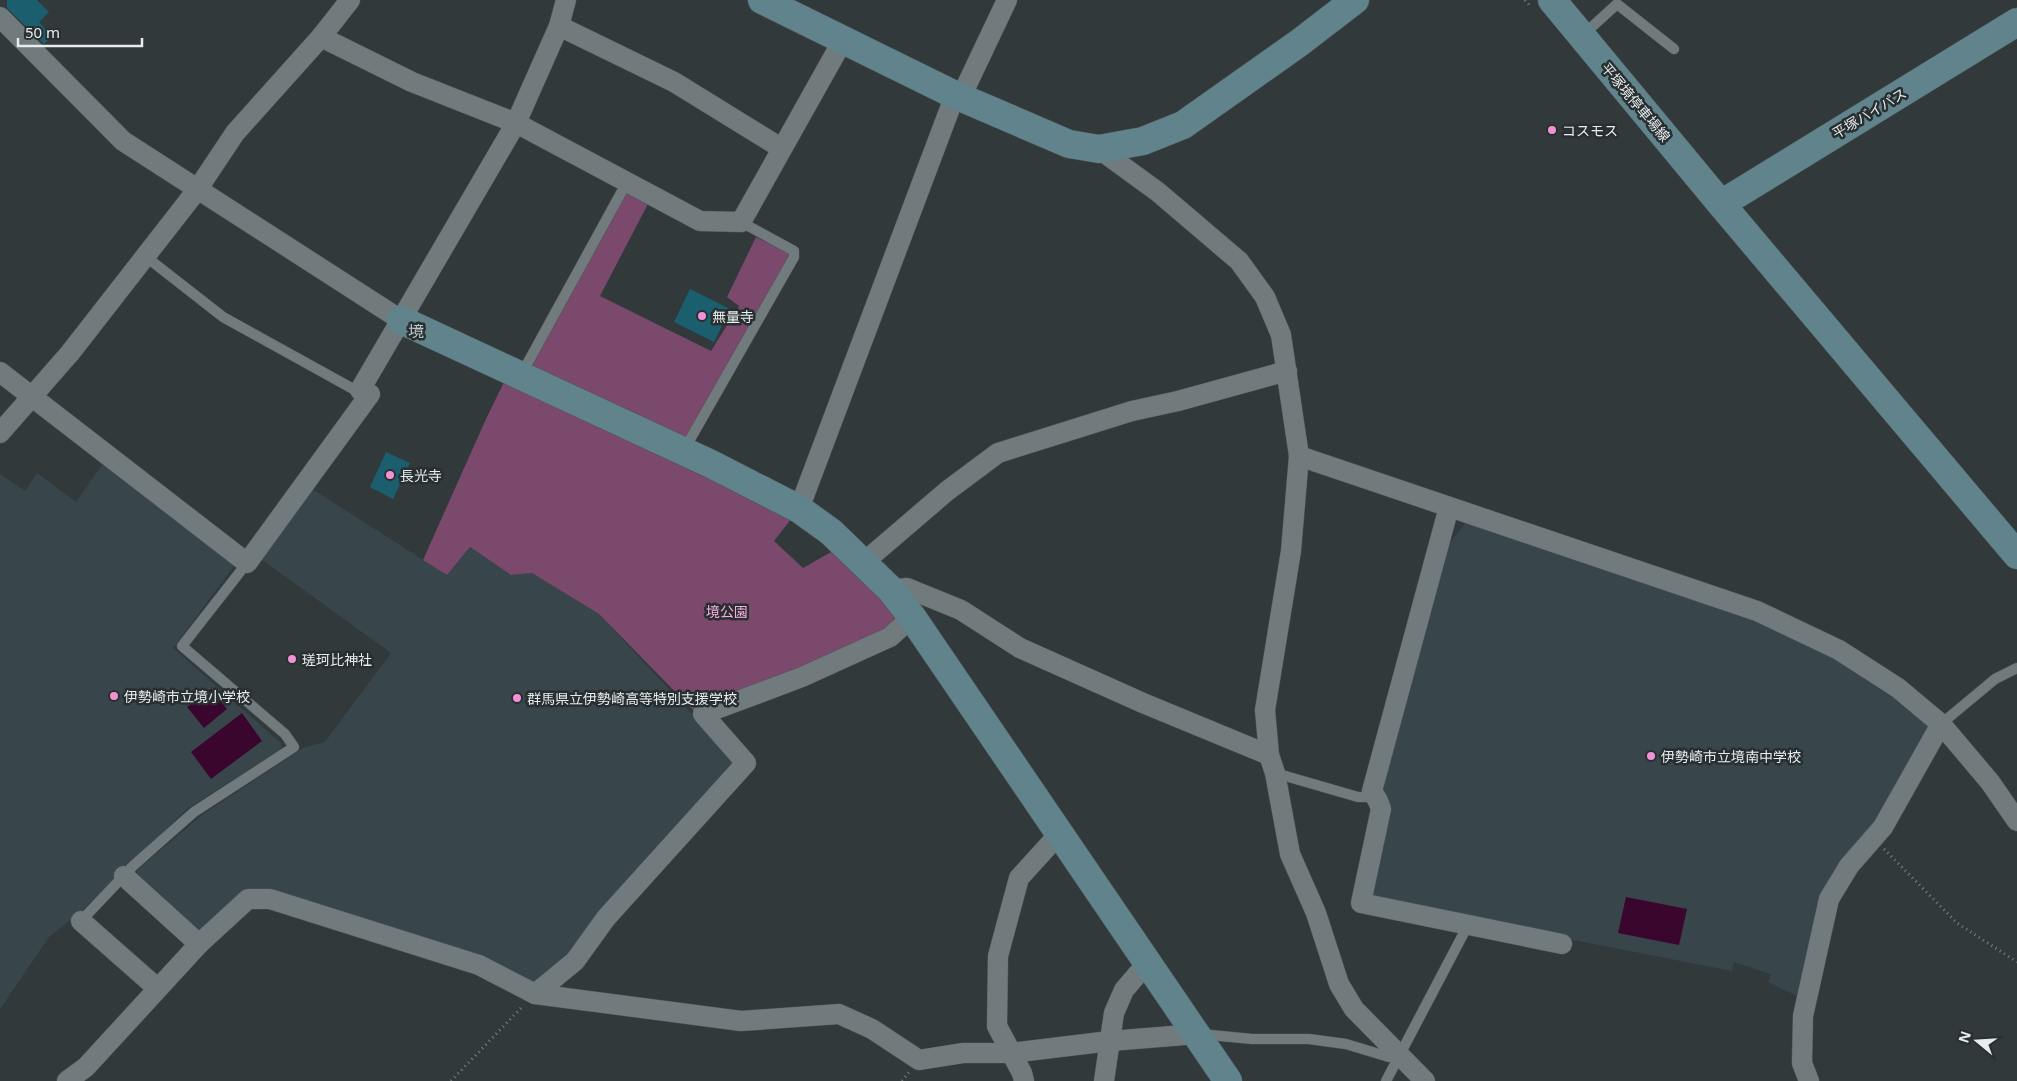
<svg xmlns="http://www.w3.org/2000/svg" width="2017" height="1081" font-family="'Noto Sans','Noto Sans JP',sans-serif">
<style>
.built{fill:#38464b}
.green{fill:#7a496c}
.water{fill:#3a062e}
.building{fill:#1b5f6f}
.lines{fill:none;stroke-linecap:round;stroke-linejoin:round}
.lane-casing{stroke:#4f5557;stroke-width:11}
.street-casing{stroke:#4f5557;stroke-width:21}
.secondary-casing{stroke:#4f5557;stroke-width:29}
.path{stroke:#7a8183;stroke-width:3;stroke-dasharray:1 4;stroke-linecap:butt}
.lane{stroke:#717a7c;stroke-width:10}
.street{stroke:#717a7c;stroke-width:20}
.secondary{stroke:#60838c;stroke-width:28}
.poi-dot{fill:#f391d6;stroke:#282f31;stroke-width:2}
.labels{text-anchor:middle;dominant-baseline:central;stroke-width:5;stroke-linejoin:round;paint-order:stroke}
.street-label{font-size:14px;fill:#e7eced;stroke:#282f31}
.poi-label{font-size:14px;fill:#e7eced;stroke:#282f31;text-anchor:start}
.park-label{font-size:14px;fill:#fdace4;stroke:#282f31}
.quarter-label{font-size:16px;fill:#bcc5c8;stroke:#282f31}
</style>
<rect width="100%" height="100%" fill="#31393b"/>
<g class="built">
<polygon points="104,462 234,566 173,648 282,744 281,749 187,809 82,911 49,937 0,1009 0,474 25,491 37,473 76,502"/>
<polygon points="312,489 447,575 470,547 511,575 532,573 599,614 737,763 570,956 534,985 266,892 200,935 136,879 138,869 202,815 303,748 325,742 391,653 261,559"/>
<polygon points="1466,522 1729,606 1825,649 1925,716 1927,729 1878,822 1841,862 1805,989 1797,996 1768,982 1771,974 1734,962 1732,971 1369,900 1389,801 1381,783 1446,548"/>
</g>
<g class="green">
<polygon points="628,187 650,200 600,296 711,351 739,306 727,297 756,237 790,254 685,442 529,371"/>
<polygon points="505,380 795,514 774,541 803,568 838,548 899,613 882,634 695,712 599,614 532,573 511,575 470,547 447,575 423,560 486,419"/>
</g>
<g class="water">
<polygon points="211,689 227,709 204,728 187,707"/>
<polygon points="242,713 262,741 211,779 191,752"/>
<polygon points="1626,897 1687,909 1679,945 1618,933"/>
</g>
<g class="building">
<polygon points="7,0 37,0 49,12 39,22 52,36 44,44 7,8"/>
<polygon points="690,289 730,309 714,342 674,322"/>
<polygon points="386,452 410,463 393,499 370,487"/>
</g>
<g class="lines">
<defs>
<g id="lane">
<polyline points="1583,35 1617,4 1674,49"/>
<polyline points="145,256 223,317 355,390 360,390"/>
<polyline points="521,375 627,182"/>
<polyline points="684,450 794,257 794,251 741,222"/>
<polyline points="1941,724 1995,679 2017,668"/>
<polyline points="1275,773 1358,797 1376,797"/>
<polyline points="81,921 134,865 194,812 294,747 285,734 182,646 247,563"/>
<polyline points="1200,1034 1252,1039 1309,1039 1346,1044 1389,1057 1396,1051"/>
<polyline points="1386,1081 1468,925"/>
</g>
<g id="street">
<polyline points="0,17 123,141 401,320"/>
<polyline points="559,26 674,82 781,148"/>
<polyline points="321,37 412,82 516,123 700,221 741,222 843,40"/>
<polyline points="961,97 1007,0"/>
<polyline points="1099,149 1158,192 1239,261 1265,297 1281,335 1299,456 1291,551 1265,710 1269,755 1275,773 1290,854 1316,913 1339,984 1354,1009 1425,1081"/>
<polyline points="0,372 247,563 370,394 360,390 516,123 559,26 566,0"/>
<polyline points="0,433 70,353 197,190 235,133 321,37 350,0"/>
<polyline points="1299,456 1757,611 1839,650 1898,688 1941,724 1990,782 2017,821"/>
<polyline points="1449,507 1372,791 1378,801 1381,809 1361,903 1562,944"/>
<polyline points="799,509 955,95"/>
<polyline points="863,563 947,491 998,453 1132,411 1178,401 1287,371"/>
<polyline points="891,590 907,588 961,610 1020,648 1143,703 1269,755"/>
<polyline points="124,876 199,944"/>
<polyline points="81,921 157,988"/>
<polyline points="535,994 575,961 606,918 746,763 703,714 802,677 890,637 912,617"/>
<polyline points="67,1081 86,1067 199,944 248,899 270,899 479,965 535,994 741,1021 839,1014 872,1029 919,1060 963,1053 1011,1053 1110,1041 1197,1034"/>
<polyline points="1024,1081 1022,1073 997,1026 998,956 1019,878 1059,834"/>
<polyline points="1104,1081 1114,1013 1124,990 1148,962"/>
<polyline points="1809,1081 1802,1063 1803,1016 1829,899 1849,866 1883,827 1941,724"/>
</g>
<g id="secondary">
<polyline points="762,0 955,95 1069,144 1099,149 1143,141 1183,125 1299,43 1355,0"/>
<polyline points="1552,0 1721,204 2017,555"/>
<polyline points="1721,204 2017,22"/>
<polyline points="401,320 711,464 799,509 831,532 891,590 912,617 1228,1081"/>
</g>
</defs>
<use href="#lane" class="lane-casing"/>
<use href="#street" class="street-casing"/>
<use href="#secondary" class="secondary-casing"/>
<g class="path">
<polyline points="1525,0 1531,7"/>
<polyline points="1884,849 1957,923 2017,962"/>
<polyline points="451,1081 523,1006"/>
<polyline points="902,1081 909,1072"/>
</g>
<use href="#lane" class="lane"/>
<use href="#street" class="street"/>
<use href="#secondary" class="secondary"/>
</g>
<g class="poi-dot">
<circle cx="1552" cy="130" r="5"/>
<circle cx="702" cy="316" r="5"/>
<circle cx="390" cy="475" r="5"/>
<circle cx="292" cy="659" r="5"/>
<circle cx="114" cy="696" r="5"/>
<circle cx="517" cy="698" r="5"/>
<circle cx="1651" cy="756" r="5"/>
</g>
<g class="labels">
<g class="street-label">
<text transform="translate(1636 102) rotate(50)">平塚境停車場線</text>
<text transform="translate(1869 113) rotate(-31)">平塚バイパス</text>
</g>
<g class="poi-label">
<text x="1562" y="130">コスモス</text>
<text x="712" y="316">無量寺</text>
<text x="400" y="475">長光寺</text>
<text x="302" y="659">瑳珂比神社</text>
<text x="124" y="696">伊勢崎市立境小学校</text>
<text x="527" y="698">群馬県立伊勢崎高等特別支援学校</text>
<text x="1661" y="756">伊勢崎市立境南中学校</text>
</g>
<g class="park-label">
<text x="727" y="611">境公園</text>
</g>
<g class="quarter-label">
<text x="416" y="331">境</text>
</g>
</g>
<g transform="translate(1977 1041) rotate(288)" stroke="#282f31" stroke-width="4" paint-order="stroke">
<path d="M0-4L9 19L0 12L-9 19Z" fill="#e7eced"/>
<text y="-8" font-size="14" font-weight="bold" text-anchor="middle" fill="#e7eced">N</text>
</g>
<path d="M18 38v8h124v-8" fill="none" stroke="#e7eced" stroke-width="2.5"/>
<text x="25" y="38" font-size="15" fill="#e7eced" stroke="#282f31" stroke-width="4" paint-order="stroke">50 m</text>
</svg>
